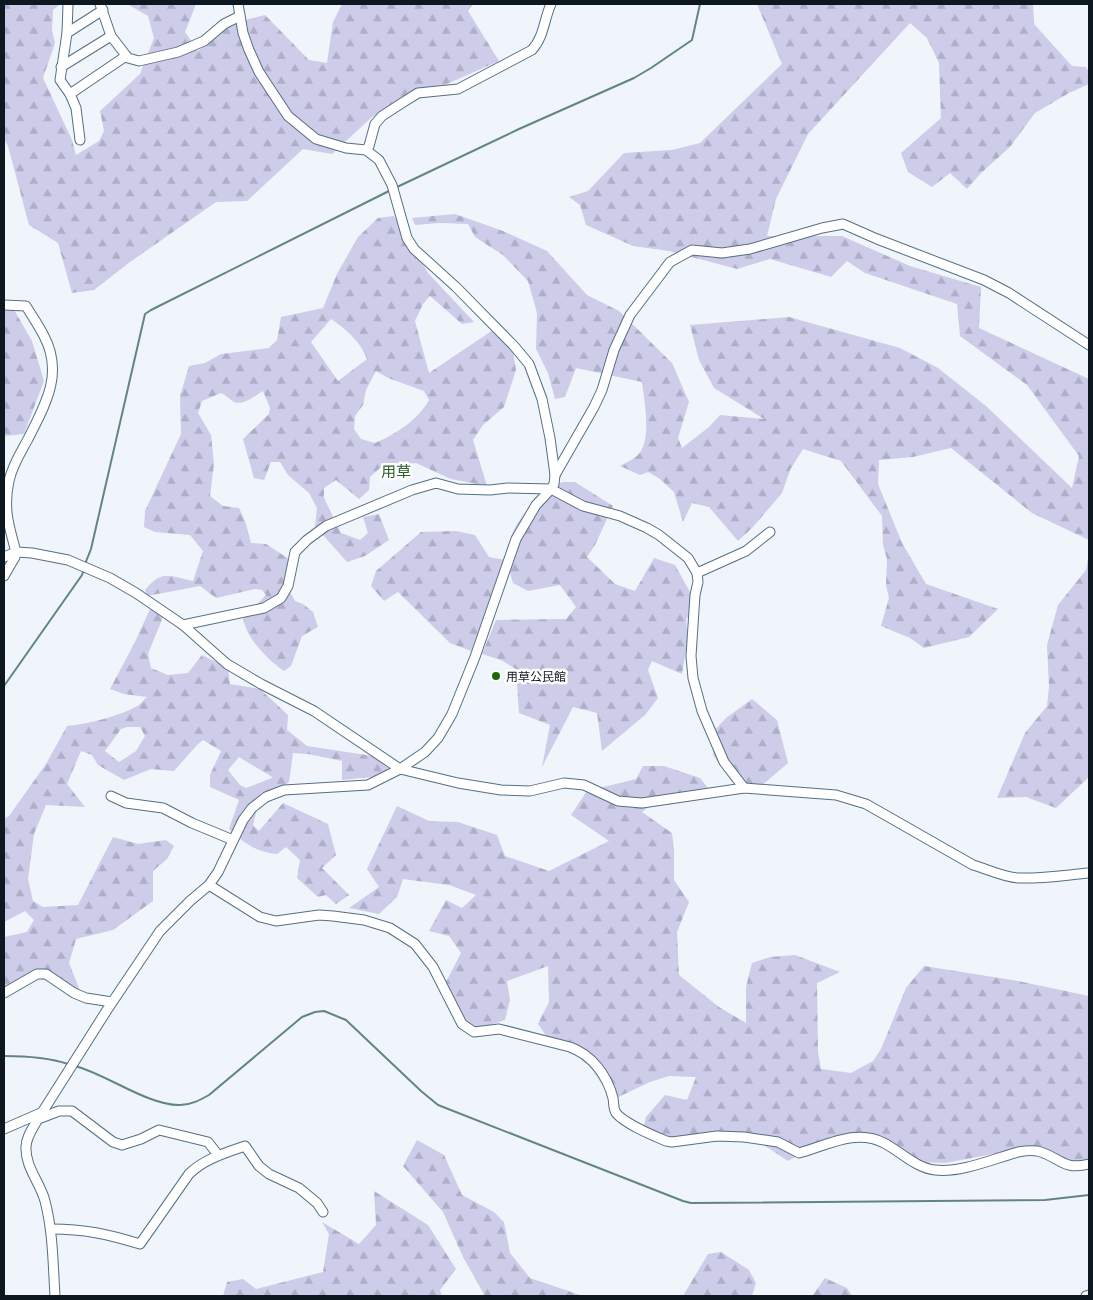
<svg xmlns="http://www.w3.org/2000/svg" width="1093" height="1300" font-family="Ubuntu,'Noto Sans JP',sans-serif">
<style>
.forest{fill:url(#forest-firs);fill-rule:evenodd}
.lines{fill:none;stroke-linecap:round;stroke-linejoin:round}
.stream{stroke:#628489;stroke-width:2}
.minor-casing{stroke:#556f85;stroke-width:11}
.minor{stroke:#fff;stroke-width:9}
.poi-dot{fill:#196809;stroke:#fff;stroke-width:2}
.labels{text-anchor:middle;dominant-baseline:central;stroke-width:5;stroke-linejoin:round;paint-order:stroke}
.poi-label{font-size:12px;fill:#0d1720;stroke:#fff;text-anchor:start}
.quarter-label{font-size:15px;fill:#2d5d26;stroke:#fff}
</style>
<defs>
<pattern id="forest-firs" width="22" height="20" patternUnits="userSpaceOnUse" patternTransform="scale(1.25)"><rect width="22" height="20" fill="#cdcce9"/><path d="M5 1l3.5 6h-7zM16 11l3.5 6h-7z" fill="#afaec8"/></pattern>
</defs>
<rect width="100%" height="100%" fill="#eff5fa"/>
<g class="forest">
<polygon points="4,4 60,4 53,10 52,30 55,43 43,78 72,140 76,155 99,141 104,131 100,111 140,74 154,38 148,16 127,4 196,4 185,32 198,51 233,23 265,15 309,60 327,63 333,22 342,4 473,4 468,11 499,61 372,117 332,154 303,149 247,201 216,202 130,262 94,290 72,293 58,243 29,225 8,146 4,139"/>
<path d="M757,4h276l1,20 38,42 14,1 3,5v12l-20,9 -34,20 -25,34 -29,26 -14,16 -17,-16 -18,14 -24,-15 -7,-19 40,-35 -2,-55 -12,-25 -17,-15 -102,111 -32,65 -9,37h75l68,30 71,21 -2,41 110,51v161l-57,-27 -81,-65 -38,9 -34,3 -1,24 24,59 24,41 72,25 -29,28 -45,11 -14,-10 -29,-12 8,-28 -3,-13 1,-26 -4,-14 -1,-29 -41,-55 -38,-12 -13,21 -8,23 -29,34 -15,14 -29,-34 -17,-4 -9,19 -9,-30 -14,-13 -12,-7 -8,3 -20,-9c5,-3 12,-6 17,-10 16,-15 7,-55 5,-74l-66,-14 -11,29 -10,2 -7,-26 -12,-24 1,-36 -9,-32 -25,-26 -28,-18 -7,-13 -28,-1 -25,2 -3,-7 43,-4 48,17 44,20 40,44 32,16 53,52 17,39 -11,36 4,10 27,-21 11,-12 44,4 -50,-31 -15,-28 -9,-35 99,-8 111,31 38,20 48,38 86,82 7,-32 -52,-71 -67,-49 -3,-32 -92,-31 -18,-12 -16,16 -61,-18 -33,10 -68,-18 -36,-5 -47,-21 -6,-20 -11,-8 19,-6 36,-38 48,-3 28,-7 82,-79z"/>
<path d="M394,216l34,57 46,49 -12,2 -32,-28 -7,8 -8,17 14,52 64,-43 20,21 3,19 -12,37 -21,18 -10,15 14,46 -36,-7 -35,-16 -36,5 -10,9 -1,13 -10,9 -23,-19 -12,8v10l17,35 19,7 8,-7 -5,-16 16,-3 10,26 -24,16 -18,6 -32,-36 2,-18 -8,-15 -21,-18 -8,-13h-9l-7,18 -10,-2 -11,-39 26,-25 1,-6 -7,-17c-7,4 -20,15 -29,11 -5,-3 -8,-7 -13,-9l-19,8 -4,12 13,22 3,29 -4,32 13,10 16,2 7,16 5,19 15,1 23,15 -4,25 10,17 8,3 10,8 5,15 -16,9 -11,30 -7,5c-17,-12 -36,-31 -41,-52l23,-24 -4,-5 -7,-1 -39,9 -16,-12 -53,10 -2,-6c17,-21 24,-14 48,-9l10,-30 -13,-16 -35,-3 -11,-5 1,-16 36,-77 -1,-38 9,-30 16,-3 16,-9 48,-6 8,-8 4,-23 42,-9 14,-34 21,-37 20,-19zM331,319c15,10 30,23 36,40l-29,22 -27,-39zM376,371l12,7 36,13 5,9c-11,20 -33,34 -54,43l-14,-4 -7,-10 1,-13 8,-11 3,-15z"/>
<polygon points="13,308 32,341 44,381 24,434 4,436 4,309"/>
<path d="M562,482h13l38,24 -18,39 -8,12 28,27 20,7 19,-33 21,7 15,27 2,18 -6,10 2,19 -6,35 -30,-13 -4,9 10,28 -13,17 -43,36 -5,-38 -24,-6 -31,60 8,-42 -31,-12 -3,-44 -15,-9 -19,-6 14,-34 70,-1 10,-12 -16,-22 -32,6 -15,-8c-16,-50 11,-74 49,-101z"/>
<polygon points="456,531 475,535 489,557 505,560 471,651 450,643 398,592 384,601 371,586 376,571 421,532"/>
<polygon points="1089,552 1089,777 1056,808 1026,797 997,798 1025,733 1047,706 1049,687 1047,645 1058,605 1086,570"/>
<path d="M150,609l13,8 -15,37 3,14 17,7 20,-2 14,-18 26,13 2,16 30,5 28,26 -1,15 20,16 66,10 16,13 -8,7 -39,4v-19l-34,-7 -15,-1 -4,29 -5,4 -23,7 -8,32 6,6 24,-28 45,21 8,31 -14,13 27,27 -13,9 -10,-9 -8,2 -21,-19 3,-18 -14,-13 -9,7c-21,-2 -33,-11 -48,-25l10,-29 -29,-13v-12l11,-24 -18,-11 -6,5 -23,26 -23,-2 -27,11 -26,-15 -6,-10 -11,-4 -14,33 18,23 -39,-2 -12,29 -6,45 5,22 10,6 35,-2 35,-68 25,7 28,-4 8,6 -7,13 -14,12v30l-40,29 -37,9 -7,24 10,25 1,11 -29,-17 -18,-5 -29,10v-50l23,-5 7,-12 -9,-9 -21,11v-103l5,-3 37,-52 21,-38c20,-2 54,-10 72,-21 3,-2 5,-6 8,-8l-23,-3 -14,-5 25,-47zM127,727h13l5,9 -9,15 -17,11 -14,-11 16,-22zM239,757l33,20v1l-26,10 -6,-3 -12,-15z"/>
<polygon points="752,699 777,720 788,763 761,786 732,782 713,755 712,733 726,718"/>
<polygon points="643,766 664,766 700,778 708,788 698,792 665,795 642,812 672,833 674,850 674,880 689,902 677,932 679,975 719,1007 746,1023 746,987 752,963 770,957 795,955 840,972 817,983 818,1052 821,1069 851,1073 873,1061 881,1049 906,988 924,966 1018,981 1089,996 1089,1161 1075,1169 1024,1148 945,1163 920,1162 880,1138 832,1136 788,1161 749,1135 675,1139 642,1133 646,1117 665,1095 687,1100 696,1077 669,1076 650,1082 612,1100 576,1045 547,1037 538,1024 549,1002 548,966 507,981 510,1000 505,1020 470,1032 445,984 461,953 449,936 429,931 446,900 462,908 476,895 449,885 403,879 397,897 379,914 349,908 379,887 367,869 397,806 429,821 458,822 497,835 505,856 549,871 609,841 571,815 587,791 636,779"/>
<polygon points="417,1140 444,1155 462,1195 494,1212 504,1222 510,1253 530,1278 583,1296 485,1296 463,1257 443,1212 403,1166"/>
<polygon points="374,1191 428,1225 456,1269 440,1290 442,1296 223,1296 227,1282 243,1279 256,1289 323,1272 329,1234 322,1222 359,1244 376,1225"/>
<polygon points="721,1252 749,1270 756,1283 752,1296 683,1296 708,1254"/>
<polygon points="825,1278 847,1288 852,1296 812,1296"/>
</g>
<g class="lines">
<g class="stream">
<polyline points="395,188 519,129 634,78 651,68 692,40 700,4"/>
<polyline points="85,564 91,549 145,314 151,310 391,190"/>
<polyline points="4,686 82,575 84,569"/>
<path d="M4,1056c22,0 43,1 64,8"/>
<path d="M75,1066c31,8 74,40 105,39 11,0 20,-5 29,-10l93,-78 13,-5 9,-1 22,9 75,71 17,14 245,96 8,2 354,-3 44,-5"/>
</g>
<defs>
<g id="minor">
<polyline points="68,4 67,33 60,80 70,94 76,108 80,140"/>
<polyline points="100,4 111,36 128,58 139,61 178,52 204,41 224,24 240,16"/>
<polyline points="67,33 103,10"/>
<polyline points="61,67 111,36"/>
<polyline points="70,94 126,56"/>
<path d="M366,150l3,-4 6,-22 7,-8 20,-13 16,-10 40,-4 74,-39c12,-13 12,-31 19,-46"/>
<path d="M4,305l22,1c6,10 13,20 18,30 20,38 1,69 -16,103 -7,13 -16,27 -19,42 -6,28 0,45 7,71l-1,5 -11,19"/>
<polyline points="555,475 594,407 602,390 614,350 630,315 670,262 692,250 722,253 750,249 822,228 843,224 877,239 984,280 1009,293 1089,345"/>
<path d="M4,557l12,-5 16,1 36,7 42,18 26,15 47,32 44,39 34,20 53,27 86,58 58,14 43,7 29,1 34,-8 20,2 34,16 24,2 102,-15 92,7 30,9 107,61c14,4 30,12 45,13 24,1 48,-3 71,-5"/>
<polyline points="697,573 746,551 770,532"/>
<polyline points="183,625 264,608 281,598 288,586 295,552 307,540 326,526 412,490 436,483 458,489 490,490 508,488 551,489 583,506 620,516 647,528 659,535 688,558 697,573 698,582 695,595 691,656 693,678 702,711 724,762 744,788"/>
<polyline points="111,796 126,803 163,808 192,823 233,840"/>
<path d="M209,885l51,32 16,4 43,-6 14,1 31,4 26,8 25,16 18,23 29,57 12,8 25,-3 71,18c22,8 37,28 43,51 1,5 0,10 3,15 9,11 36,22 50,28l6,1 45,-6 27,1 34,5 21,11c27,-7 57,-25 85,-10 17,9 32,25 51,27 26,3 58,-11 83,-18 6,-1 13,-2 19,-1 22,5 25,20 52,13"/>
<polyline points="4,993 37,974 46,974 74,993 86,998 112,1002"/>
<polyline points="38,1119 59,1111 72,1111 113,1142 122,1145 141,1139 159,1130 208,1142 218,1155"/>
<polyline points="4,1129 43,1112"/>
<path d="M51,1229c34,0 56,5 89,15l49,-70c15,-15 36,-21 56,-28l14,20 10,8 30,14 18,15 6,9"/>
<path d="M55,1296c-2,-32 -2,-64 -10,-95 -5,-19 -20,-34 -19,-54 0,-10 7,-19 12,-28l69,-109 53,-79 30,-30 19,-16 9,-13 25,-52 9,-12 14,-11 18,-7 84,-5 32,-16 25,-17 13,-14 14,-24 23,-57 41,-118 20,-34 15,-16 3,-5 1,-9 -5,-37 -8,-39 -13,-35 -15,-18 -58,-59 -42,-38 -7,-11 -15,-53 -13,-25 -13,-10 -20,-2 -30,-9 -28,-23 -29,-44 -10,-22 -6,-17 -5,-29"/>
<polyline points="1086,1296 1089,1295"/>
</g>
</defs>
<use href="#minor" class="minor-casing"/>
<use href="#minor" class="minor"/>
</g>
<circle class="poi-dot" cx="496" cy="676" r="5"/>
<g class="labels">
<g class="poi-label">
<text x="506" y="676">用草公民館</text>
</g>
<g class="quarter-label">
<text x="396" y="471">用草</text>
</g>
</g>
<rect width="1093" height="1300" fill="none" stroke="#0d1720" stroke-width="10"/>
</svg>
